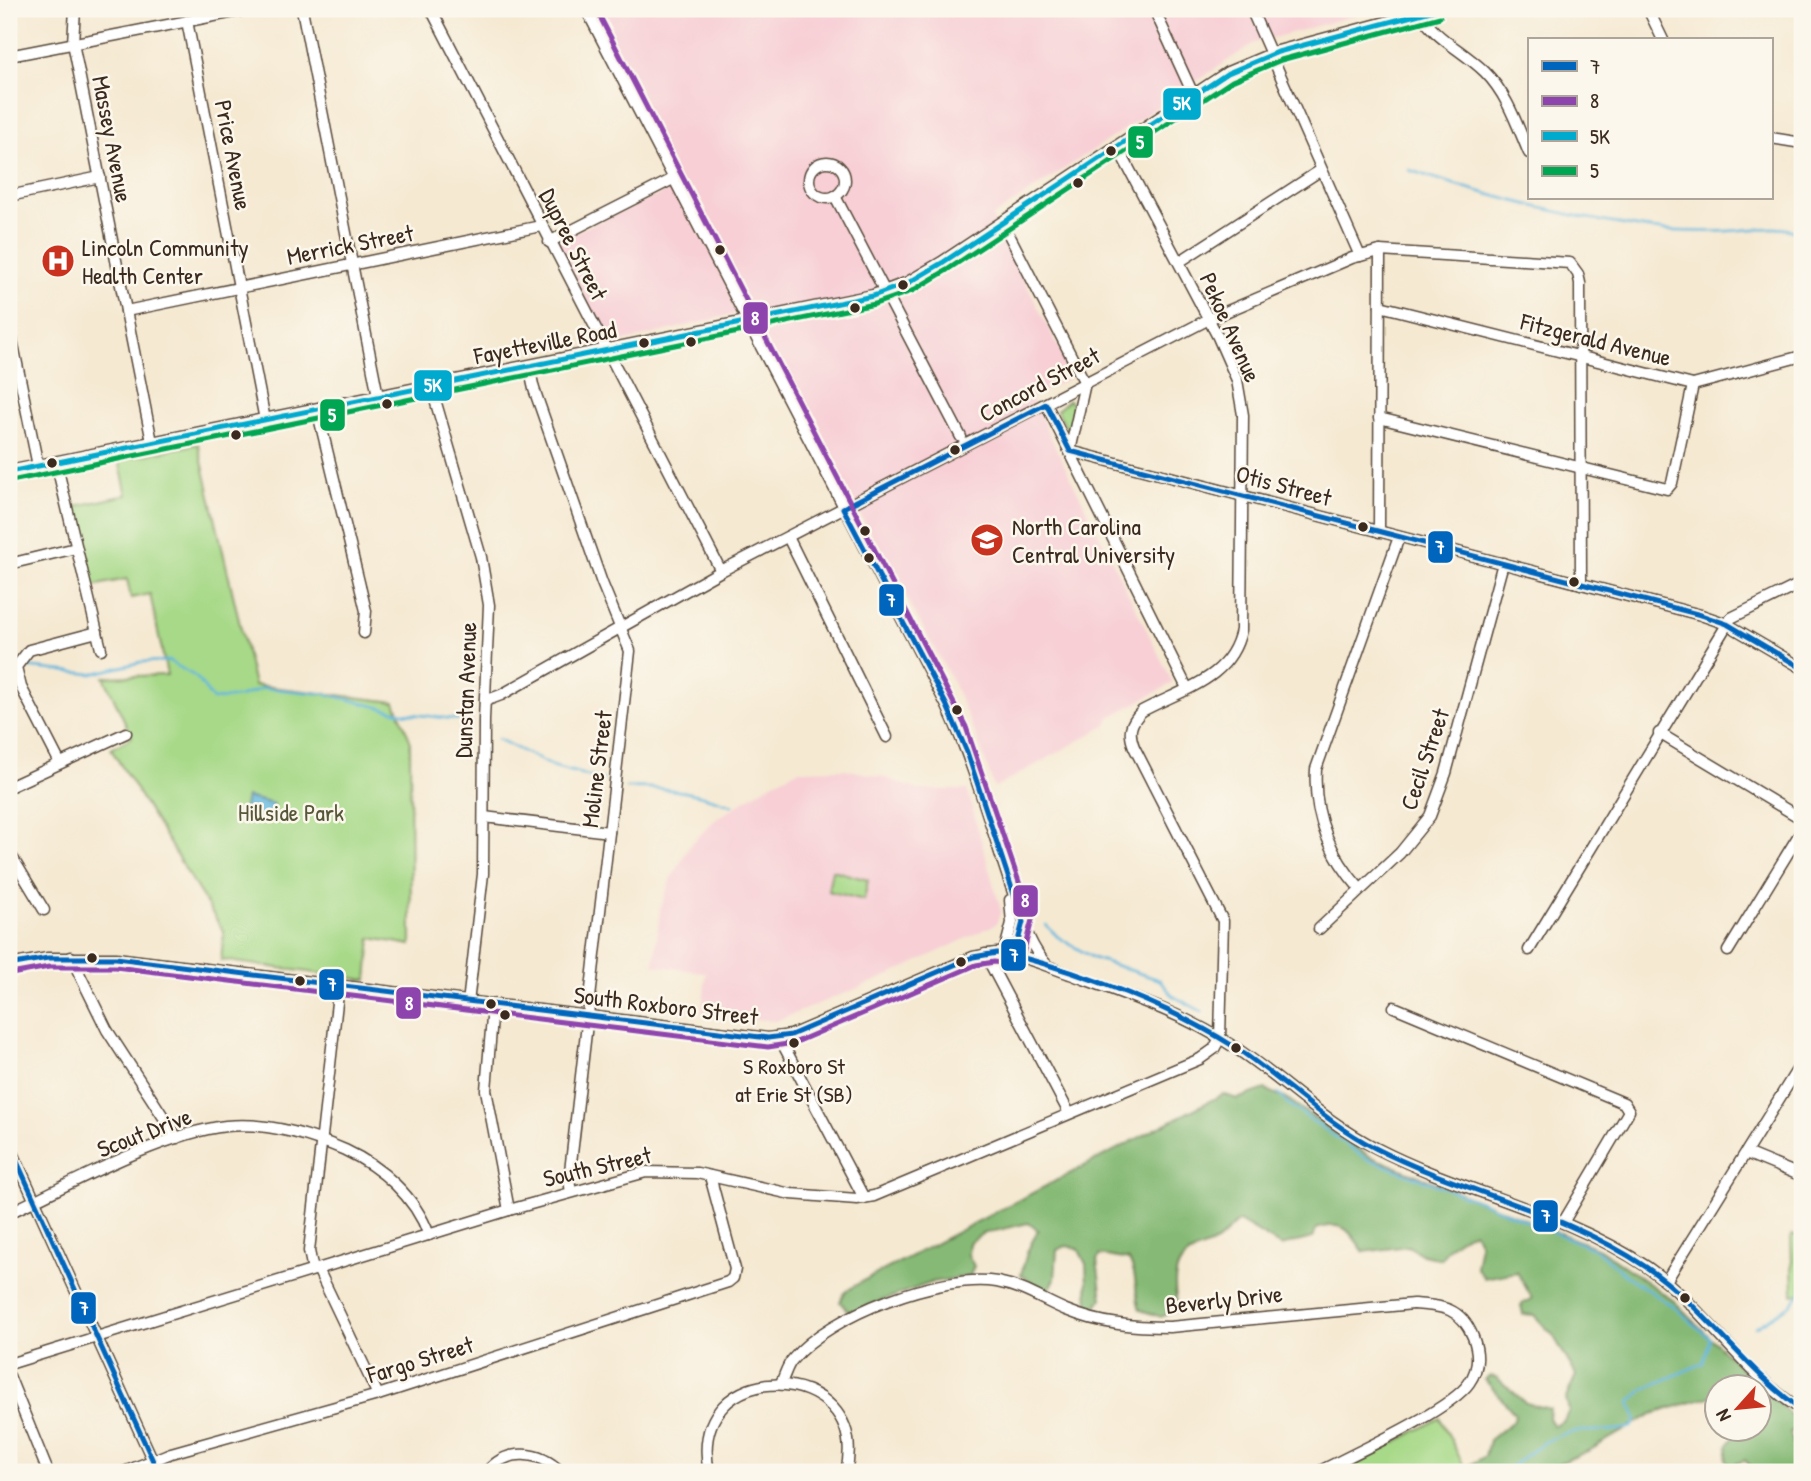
<svg xmlns="http://www.w3.org/2000/svg" width="1811" height="1481" font-family="'Patrick Hand',sans-serif">
<style>
.built{fill:#f7cfd5}
.green{fill:#a7d988;stroke:#718253;stroke-width:2}
.forest{fill:#85b974;stroke:#607249;stroke-width:2}
.water{fill:#61b6dd;stroke:#4e707e;stroke-width:2}
.lines{fill:none;stroke-linecap:round;stroke-linejoin:round}
.stream{stroke:#61b6dd;stroke-width:2.5}
.minor-casing{stroke:#574739;stroke-width:13}
.major-casing{stroke:#574739;stroke-width:15}
.minor{stroke:#fff;stroke-width:10}
.major{stroke:#fff;stroke-width:12}
.bus-1-casing{stroke:#fbf7ec;stroke-width:10}
.bus-2-casing{stroke:#fbf7ec;stroke-width:10}
.bus-3-casing{stroke:#fbf7ec;stroke-width:10}
.bus-4-casing{stroke:#fbf7ec;stroke-width:10}
.bus-1{stroke:#0065bd;stroke-width:5}
.bus-2{stroke:#8e44ad;stroke-width:5}
.bus-3{stroke:#00a9ce;stroke-width:5}
.bus-4{stroke:#00a651;stroke-width:5}
.bus-dot{fill:#3b2a1e;stroke:#fbf7ec;stroke-width:2.5}
.labels{text-anchor:middle;dominant-baseline:central;stroke-width:5;stroke-linejoin:round;paint-order:stroke}
.bus-label{font-size:22px;fill:#3b2a1e;stroke:#fbf7ec}
.street-label{font-size:24px;fill:#3b2a1e;stroke:#fbf7ec}
.poi-label{font-size:24px;fill:#3b2a1e;stroke:#fbf7ec;text-anchor:start}
.park-label{font-size:24px;fill:#565638;stroke:#fbf7ec}
.line-badge{stroke:#fbf7ec;stroke-width:2.5}
.badge-label{font-size:19px;text-anchor:middle;font-weight:bold;fill:#fff}
</style>
<rect width="100%" height="100%" fill="#fbf7ec"/>
<filter id="ink" filterUnits="userSpaceOnUse"><feTurbulence type="fractalNoise" baseFrequency=".0143" numOctaves="2"/><feDisplacementMap in="SourceGraphic" scale="14" xChannelSelector="R" yChannelSelector="G"/><feConvolveMatrix kernelMatrix="1 2 1 2 8 2 1 2 1" color-interpolation-filters="sRGB"/></filter>
<filter id="wash" filterUnits="userSpaceOnUse"><feTurbulence type="fractalNoise" baseFrequency=".00686" numOctaves="4" result="noise"/><feDisplacementMap in="SourceGraphic" scale="28" xChannelSelector="R" yChannelSelector="G"/><feGaussianBlur stdDeviation="1.57" result="paint"/><feColorMatrix in="noise" values="0 0 0 0 0 0 0 0 0 0 0 0 0 0 0 0 0 1.4 0 .05"/><feComposite in="paint" operator="in"/></filter>
<g filter="url(#wash)">
<rect width="100%" height="100%" fill="#f5e9d2"/>
<g class="built">
<polygon points="584,9 1379,9 1254,43 992,217 1073,376 1031,398 1173,683 1110,717 1107,725 994,788 981,748 953,682 747,311 609,345 556,241 678,186"/>
<polygon points="844,769 883,777 919,790 967,790 1001,911 996,924 890,975 776,1021 702,1014 706,973 654,965 660,910 671,879 691,844 715,820 767,786 798,770"/>
</g>
<g class="green">
<polygon points="1069,400 1073,405 1071,429 1068,431 1057,410"/>
<polygon points="198,444 254,685 395,702 410,740 411,945 371,938 367,980 221,960 224,932 111,749 132,737 104,677 167,675 150,594 131,598 127,579 92,586 72,507 127,495 119,460"/>
<polygon points="832,870 868,880 864,900 828,891"/>
<polygon points="1791,1235 1802,1237 1802,1294 1793,1295"/>
<polygon points="1440,1418 1467,1472 1340,1472"/>
</g>
<g class="forest">
<path d="M1265,1089l24,11 80,56 232,94 73,51 84,85h-42v9l-64,19 -62,36 -51,22h-80l26,-16 4,-16 25,-20 1,-6 -30,-34 5,-4 7,2 29,25 24,6 -1,9 5,8 9,-4 6,-11 -3,-13 10,-23 -23,-40 -19,-20 -11,-1 -2,-9 11,-7 -15,-26 -33,6 -8,-11 4,-23 -6,-12c-15,5 -25,12 -33,27l-18,-4 -15,-9 -44,6c-16,-22 -19,-32 -48,-23l-3,9 -32,8 -42,-25c-9,6 -12,12 -20,19 -6,5 -18,8 -25,12 -24,11 -20,37 -16,58l-17,7 -21,-7c-6,-18 -2,-35 -11,-50l-28,-5 -4,5 5,39 -8,10 -6,-4 -2,-41 -8,-16 -12,-2 -9,4 -2,29 -7,13 -27,-17 6,-23 11,-22 -10,-7 -46,11 -13,9 -1,12 6,11 -4,10 -37,6 -80,29 -6,-1 -7,-8 5,-10 16,-10 362,-188 14,5z"/>
<polygon points="1759,1387 1799,1422 1797,1428 1790,1433 1802,1472 1755,1472 1745,1460 1731,1466 1726,1461 1728,1444 1737,1433 1736,1429 1758,1428"/>
</g>
<polygon class="water" points="246,797 274,804 270,821 253,817 252,822 241,819"/>
<g class="lines">
<g class="stream">
<path d="M1409,170c76,25 154,46 234,58 27,4 57,4 85,3 25,-1 51,-8 74,3"/>
<polyline points="24,667 92,674 141,662 169,661 196,677 213,700 239,697 263,688 326,694 403,713 470,721"/>
<polyline points="498,739 552,766 603,780"/>
<path d="M626,788c36,-2 73,5 106,17"/>
<polyline points="1046,925 1058,937 1093,958 1160,980 1173,996 1203,1012"/>
<path d="M1278,1093l8,9 79,56 117,44 116,49 27,24 49,32 36,31 -7,25 -59,26 -15,14 8,17 -5,7c-17,5 -32,3 -49,4 -32,1 -54,21 -77,41"/>
<polyline points="1755,1327 1789,1306 1802,1292"/>
</g>
</g>
</g>
<g filter="url(#ink)">
<g class="lines">
<defs>
<g id="minor">
<polyline points="75,9 73,43 152,442"/>
<polyline points="302,9 378,396"/>
<polyline points="431,9 721,571"/>
<path d="M586,9l361,697c29,62 46,130 69,195 8,23 13,44 30,63"/>
<polyline points="1154,9 1193,94"/>
<polyline points="1251,9 1360,256"/>
<path d="M1417,9c18,31 43,39 68,63 22,22 32,53 44,81"/>
<polyline points="1648,9 1663,40"/>
<polyline points="187,21 265,420"/>
<polyline points="9,56 250,9"/>
<polyline points="1771,138 1802,143"/>
<circle cx="827" cy="180" r="18"/>
<polyline points="9,196 100,177"/>
<polyline points="835,196 961,437"/>
<polyline points="1003,223 1085,383 1070,451"/>
<polyline points="549,242 673,179"/>
<polyline points="1179,262 1321,170"/>
<polyline points="1380,306 1693,385 1802,356"/>
<polyline points="126,311 541,226"/>
<polyline points="9,325 38,466"/>
<polyline points="529,367 534,389 602,583 630,651 569,1180 571,1192"/>
<polyline points="431,386 481,557 489,605 484,720 483,874 468,1003"/>
<polyline points="1046,404 1187,688"/>
<polyline points="317,409 366,611 364,633"/>
<polyline points="1379,418 1667,489 1672,483 1693,385"/>
<polyline points="1070,451 1701,615 1727,624 1802,668"/>
<polyline points="56,462 101,649"/>
<polyline points="1379,532 1380,251"/>
<polyline points="788,537 887,737"/>
<polyline points="9,564 76,548"/>
<polyline points="485,701 501,695 721,571 1209,319 1352,258 1380,251 1570,263 1578,274 1580,283 1581,584"/>
<polyline points="1659,733 1802,819"/>
<polyline points="60,763 21,687 16,667 29,650 97,632"/>
<polyline points="9,787 126,733"/>
<polyline points="484,817 609,832"/>
<polyline points="9,852 44,910"/>
<path d="M1360,889c-30,-34 -47,-75 -44,-120l83,-232"/>
<polyline points="1319,929 1400,853 1430,816 1446,773 1503,563"/>
<polyline points="1529,950 1731,618 1802,583"/>
<polyline points="1728,951 1802,830"/>
<polyline points="1004,953 1012,923 1010,900"/>
<polyline points="985,954 1069,1113"/>
<polyline points="1014,956 1023,922"/>
<polyline points="71,957 107,1030 177,1138"/>
<path d="M9,965l39,-7h68l652,80 23,-3 182,-78c11,-2 21,-5 32,-4 22,4 44,14 65,21 55,20 115,40 164,73 49,32 90,75 142,101 89,46 188,63 271,119 59,41 95,106 155,143"/>
<polyline points="493,1006 486,1090 509,1210"/>
<polyline points="1394,1007 1624,1103 1629,1111 1564,1221"/>
<polyline points="779,1037 864,1198"/>
<polyline points="9,1144 158,1472"/>
<polyline points="1746,1153 1802,1176"/>
<path d="M9,1213c59,-28 154,-80 217,-87 40,-4 82,8 119,24 36,17 70,46 84,85"/>
<polyline points="318,1269 378,1395"/>
<polyline points="313,1270 309,1251 339,985"/>
<polyline points="1666,1281 1802,1062"/>
<path d="M9,1364l500,-154 137,-38 51,1 94,21 66,5 17,-3 326,-137 14,-10 6,-11 3,-117 -89,-174c-6,-15 -4,-24 8,-36 41,-22 89,-32 99,-81l2,-215 -6,-35 -19,-43 -101,-191"/>
<polyline points="9,1376 48,1472"/>
<path d="M781,1383c4,-8 6,-18 12,-24 36,-44 148,-86 204,-77 27,5 45,18 69,28 34,14 67,17 104,17l243,-23c29,2 48,3 60,33 6,16 6,32 -4,46 -18,27 -118,72 -151,89"/>
<polyline points="124,1472 171,1453 378,1395 728,1282 733,1278 735,1269 710,1176"/>
<path d="M487,1472c20,-25 53,-21 74,0"/>
<path d="M709,1472c-25,-119 164,-114 137,0"/>
</g>
<polyline id="major" points="9,472 873,296 908,283 942,263 1228,73 1278,52 1438,9"/>
</defs>
<use href="#minor" class="minor-casing"/>
<use href="#major" class="major-casing"/>
<use href="#minor" class="minor"/>
<use href="#major" class="major"/>
<defs>
<g id="bus-1">
<polyline points="1014,956 1023,922 967,752 947,706 843,508 1046,404 1070,451 1701,615 1727,624 1802,668"/>
<path d="M9,965l39,-7h68l652,80 23,-3 182,-78 24,-4 16,2c72,19 157,51 220,91 49,32 90,75 142,102 88,45 189,63 271,119 59,40 98,102 156,143"/>
<polyline points="9,1144 158,1472"/>
</g>
<polyline id="bus-2" points="11,974 49,967 115,967 768,1047 794,1043 976,965 994,962 1015,965 1021,961 1032,920 966,727 596,9"/>
<polyline id="bus-3" points="9,472 873,296 908,283 942,263 1228,73 1278,52 1438,9"/>
<polyline id="bus-4" points="11,481 875,304 912,291 947,270 1232,81 1281,60 1440,17"/>
</defs>
<use href="#bus-1" class="bus-1-casing"/>
<use href="#bus-2" class="bus-2-casing"/>
<use href="#bus-3" class="bus-3-casing"/>
<use href="#bus-4" class="bus-4-casing"/>
<use href="#bus-1" class="bus-1"/>
<use href="#bus-2" class="bus-2"/>
<use href="#bus-3" class="bus-3"/>
<use href="#bus-4" class="bus-4"/>
</g>
</g>
<defs>
<symbol id="hospital-disc" viewBox="-11 -11 22 22"><circle r="9.5" fill="#c8321e" stroke="#fbf7ec"/><path d="M-5-5h3v3.5h4V-5h3V5h-3V1.5h-4V5h-3Z" fill="#fff"/></symbol>
<symbol id="university-disc" viewBox="-11 -11 22 22"><circle r="9.5" fill="#c8321e" stroke="#fbf7ec"/><path d="M0-5L7-2L0 1L-7-2ZM-4 1L0 2.5L4 1V4Q0 6-4 4Z" fill="#fff"/></symbol>
</defs>
<g fill-rule="evenodd">
<use href="#hospital-disc" x="39" y="242" width="38" height="38"/>
<use href="#university-disc" x="968" y="521" width="38" height="38"/>
</g>
<g class="bus-dot">
<circle cx="1111" cy="151" r="6"/>
<circle cx="1078" cy="183" r="6"/>
<circle cx="720" cy="250" r="6"/>
<circle cx="903" cy="285" r="6"/>
<circle cx="855" cy="308" r="6"/>
<circle cx="691" cy="342" r="6"/>
<circle cx="644" cy="343" r="6"/>
<circle cx="387" cy="404" r="6"/>
<circle cx="236" cy="435" r="6"/>
<circle cx="955" cy="450" r="6"/>
<circle cx="52" cy="463" r="6"/>
<circle cx="1363" cy="527" r="6"/>
<circle cx="865" cy="531" r="6"/>
<circle cx="869" cy="558" r="6"/>
<circle cx="1574" cy="582" r="6"/>
<circle cx="957" cy="710" r="6"/>
<circle cx="92" cy="958" r="6"/>
<circle cx="961" cy="962" r="6"/>
<circle cx="300" cy="981" r="6"/>
<circle cx="491" cy="1004" r="6"/>
<circle cx="505" cy="1015" r="6"/>
<circle cx="794" cy="1043" r="6"/>
<circle cx="1236" cy="1048" r="6"/>
<circle cx="1685" cy="1298" r="6"/>
</g>
<g class="labels">
<g class="bus-label">
<text x="794" y="1066">S Roxboro St<tspan x="794" dy="28">at Erie St (SB)</tspan></text>
</g>
<g class="street-label">
<text transform="translate(113 139) rotate(79)">Massey Avenue</text>
<text transform="translate(234 155) rotate(79)">Price Avenue</text>
<text transform="translate(350 244) rotate(-11)">Merrick Street</text>
<text transform="translate(574 244) rotate(63)">Dupree Street</text>
<text transform="translate(1231 327) rotate(66)">Pekoe Avenue</text>
<text transform="translate(1596 339) rotate(14)">Fitzgerald Avenue</text>
<text transform="translate(545 342) rotate(-11)">Fayetteville Road</text>
<text transform="translate(1039 384) rotate(-28)">Concord Street</text>
<text transform="translate(1284 485) rotate(15)">Otis Street</text>
<text transform="translate(465 690) rotate(-88)">Dunstan Avenue</text>
<text transform="translate(1424 759) rotate(-71)">Cecil Street</text>
<text transform="translate(596 769) rotate(-83)">Moline Street</text>
<text transform="translate(666 1005) rotate(7)">South Roxboro Street</text>
<text transform="translate(144 1132) rotate(-21)">Scout Drive</text>
<text transform="translate(597 1166) rotate(-13)">South Street</text>
<text transform="translate(1224 1299) rotate(-6)">Beverly Drive</text>
<text transform="translate(420 1359) rotate(-17)">Fargo Street</text>
</g>
<g class="poi-label">
<text x="82" y="247">Lincoln Community<tspan x="82" dy="28">Health Center</tspan></text>
<text x="1012" y="526">North Carolina<tspan x="1012" dy="28">Central University</tspan></text>
</g>
<g class="park-label">
<text x="291" y="812">Hillside Park</text>
</g>
</g>
<g class="line-badge">
<rect x="1162" y="87" width="40" height="34" rx="7" fill="#00a9ce"/>
<rect x="1127" y="125" width="27" height="34" rx="7" fill="#00a651"/>
<rect x="742" y="301" width="27" height="34" rx="7" fill="#8e44ad"/>
<rect x="413" y="369" width="40" height="33" rx="7" fill="#00a9ce"/>
<rect x="319" y="398" width="27" height="34" rx="7" fill="#00a651"/>
<rect x="1427" y="530" width="27" height="34" rx="7" fill="#0065bd"/>
<rect x="878" y="583" width="27" height="34" rx="7" fill="#0065bd"/>
<rect x="1012" y="884" width="27" height="34" rx="7" fill="#8e44ad"/>
<rect x="1000" y="938" width="27" height="34" rx="7" fill="#0065bd"/>
<rect x="318" y="968" width="27" height="33" rx="7" fill="#0065bd"/>
<rect x="395" y="986" width="27" height="34" rx="7" fill="#8e44ad"/>
<rect x="1532" y="1199" width="27" height="34" rx="7" fill="#0065bd"/>
<rect x="70" y="1291" width="27" height="34" rx="7" fill="#0065bd"/>
</g>
<g class="badge-label">
<text x="1182" y="110">5K</text>
<text x="1140" y="149">5</text>
<text x="755" y="325">8</text>
<text x="433" y="392">5K</text>
<text x="332" y="422">5</text>
<text x="1440" y="554">7</text>
<text x="891" y="607">7</text>
<text x="1025" y="907">8</text>
<text x="1014" y="962">7</text>
<text x="332" y="991">7</text>
<text x="409" y="1010">8</text>
<text x="1546" y="1223">7</text>
<text x="84" y="1315">7</text>
</g>
<rect width="1811" height="1481" fill="none" stroke="#fbf7ec" stroke-width="35"/>
<rect x="1528" y="38" width="245" height="161" fill="#fbf7ec" stroke="#aea59a" stroke-width="2"/>
<rect x="1542" y="61" width="35" height="10" fill="#0065bd" stroke="#aea59a" stroke-width="2"/>
<text x="1590" y="74" font-size="21" fill="#3b2a1e">7</text>
<rect x="1542" y="96" width="35" height="10" fill="#8e44ad" stroke="#aea59a" stroke-width="2"/>
<text x="1590" y="108" font-size="21" fill="#3b2a1e">8</text>
<rect x="1542" y="131" width="35" height="10" fill="#00a9ce" stroke="#aea59a" stroke-width="2"/>
<text x="1590" y="144" font-size="21" fill="#3b2a1e">5K</text>
<rect x="1542" y="166" width="35" height="10" fill="#00a651" stroke="#aea59a" stroke-width="2"/>
<text x="1590" y="178" font-size="21" fill="#3b2a1e">5</text>
<g transform="translate(1738 1408) rotate(243)"><circle r="33" fill="#fbf7ec" stroke="#aea59a" stroke-width="2"/>
<path d="M0-5L12 26L0 18L-12 26Z" fill="#c8321e"/>
<text y="-10" font-size="19" font-weight="bold" text-anchor="middle" fill="#3b2a1e">N</text>
</g>
</svg>
